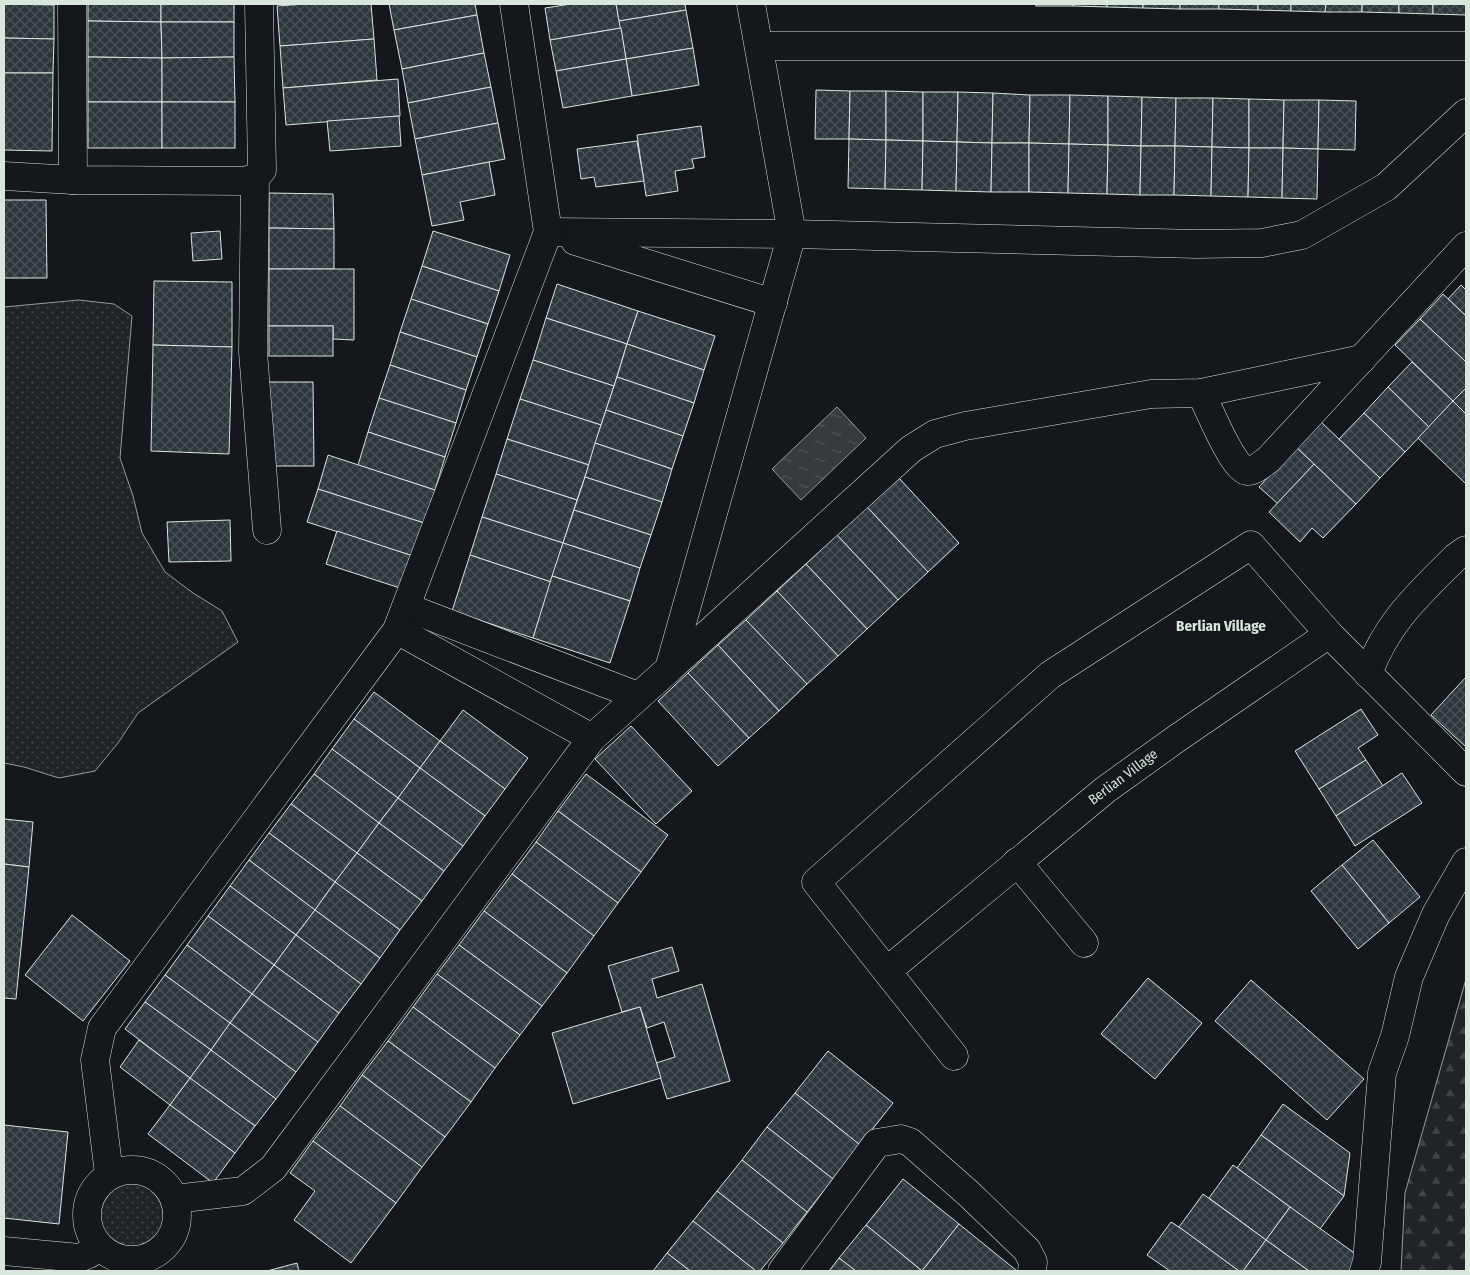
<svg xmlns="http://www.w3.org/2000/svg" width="1470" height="1275" font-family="'Fira Sans Condensed',sans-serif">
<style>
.grass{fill:url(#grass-dots);stroke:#939e99}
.forest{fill:url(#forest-firs);stroke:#939e99}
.water{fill:url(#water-ripples);stroke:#939e99}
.building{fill:url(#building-cross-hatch);stroke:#d8e6dc}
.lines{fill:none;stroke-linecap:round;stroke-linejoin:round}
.street-casing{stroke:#d8e6dc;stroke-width:29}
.street{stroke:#14181c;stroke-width:28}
.labels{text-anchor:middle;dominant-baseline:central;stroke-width:4;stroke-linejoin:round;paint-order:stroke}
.street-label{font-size:14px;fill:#d8e6dc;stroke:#14181c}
.neighbourhood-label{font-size:15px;font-weight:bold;fill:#d8e6dc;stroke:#14181c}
</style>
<defs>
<pattern id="grass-dots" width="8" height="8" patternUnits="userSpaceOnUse" patternTransform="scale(1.25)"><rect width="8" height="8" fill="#202428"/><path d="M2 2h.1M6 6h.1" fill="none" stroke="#404447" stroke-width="1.8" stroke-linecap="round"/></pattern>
<pattern id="forest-firs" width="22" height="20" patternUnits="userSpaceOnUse" patternTransform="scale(1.25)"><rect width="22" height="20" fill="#202428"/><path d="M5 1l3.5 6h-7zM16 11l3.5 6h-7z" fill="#404447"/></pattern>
<pattern id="water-ripples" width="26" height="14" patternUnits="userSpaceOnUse" patternTransform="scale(1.25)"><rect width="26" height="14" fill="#363b3e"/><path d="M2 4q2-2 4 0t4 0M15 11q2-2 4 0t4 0" fill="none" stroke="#525759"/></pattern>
<pattern id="building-cross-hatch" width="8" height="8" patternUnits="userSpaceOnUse" patternTransform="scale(1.25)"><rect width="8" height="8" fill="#2c363c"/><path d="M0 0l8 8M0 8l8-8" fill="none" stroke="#4a5358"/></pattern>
</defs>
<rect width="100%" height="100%" fill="#14181c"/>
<g class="grass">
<polygon points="79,300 114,304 132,316 120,458 133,496 142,533 165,572 193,593 222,611 238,642 138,713 118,743 95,771 59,778 24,767 4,763 4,307"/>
<circle cx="134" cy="1217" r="35"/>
</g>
<polygon class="forest" points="1466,979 1466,1271 1401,1271 1405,1193"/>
<polygon class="water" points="837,407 866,438 801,500 772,469"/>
<g class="building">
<polygon points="4,4 54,5 54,39 4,38"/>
<polygon points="88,4 161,4 161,22 88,21"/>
<rect x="161" y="4" width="73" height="18"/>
<polygon points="306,4 371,4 374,39 280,46 277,6"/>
<polygon points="389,4 475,4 477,15 394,30"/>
<polygon points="571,4 616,4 621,28 550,40 545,8"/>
<polygon points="616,4 685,4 686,10 619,21"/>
<rect x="1036" y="4" width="37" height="2"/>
<polygon points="1073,4 1107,4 1107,7 1073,6"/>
<polygon points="1107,4 1143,4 1143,8 1107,7"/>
<polygon points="1143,4 1180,4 1180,9 1143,8"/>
<rect x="1180" y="4" width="39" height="5"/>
<polygon points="1219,4 1258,4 1258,10 1219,9"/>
<polygon points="1258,4 1291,4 1291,11 1258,10"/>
<polygon points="1291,4 1326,4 1325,12 1291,11"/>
<polygon points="1326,4 1362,4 1362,12 1325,12"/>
<polygon points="1362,4 1399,4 1399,13 1362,12"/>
<polygon points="1399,4 1433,4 1433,14 1399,13"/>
<polygon points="1433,4 1466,4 1466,15 1433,14"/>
<polygon points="686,10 693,48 626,59 619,21"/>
<polygon points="477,15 484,53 402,69 394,30"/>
<polygon points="88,21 161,22 162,58 88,57"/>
<polygon points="161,22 234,22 234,57 162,58"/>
<polygon points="621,28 626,59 556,71 550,40"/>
<polygon points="4,38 54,39 53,73 4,73"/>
<polygon points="374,39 377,80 283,88 280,46"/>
<polygon points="693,48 699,85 632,96 626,59"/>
<polygon points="484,53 491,87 408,103 402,69"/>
<polygon points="88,57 162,58 162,102 88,102"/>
<polygon points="234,57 235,102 162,102 162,58"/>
<polygon points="626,59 632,96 563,108 556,71"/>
<polygon points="4,73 53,73 52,151 4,150"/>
<polygon points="398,79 400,116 286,125 283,88"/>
<polygon points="491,87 498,123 415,139 408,103"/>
<polygon points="816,90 850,91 849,139 815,139"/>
<polygon points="850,91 886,91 886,140 849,139"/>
<polygon points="886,91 923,92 923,141 886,140"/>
<polygon points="923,92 958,92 957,142 923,141"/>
<polygon points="958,92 993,93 992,143 957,142"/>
<polygon points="993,93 1030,95 1029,143 992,143"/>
<polygon points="1030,95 1070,95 1069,144 1029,143"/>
<polygon points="1070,95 1108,96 1108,145 1069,144"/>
<polygon points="1108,96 1142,97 1141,146 1108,145"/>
<polygon points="1142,97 1176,98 1175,146 1141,146"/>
<polygon points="1176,98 1213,98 1212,147 1175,146"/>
<polygon points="1213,98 1249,99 1249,148 1212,147"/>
<polygon points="1249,99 1284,100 1283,148 1249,148"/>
<polygon points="1284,100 1319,100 1318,149 1283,148"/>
<polygon points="1319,100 1356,101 1355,150 1318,149"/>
<rect x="88" y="102" width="74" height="46"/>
<rect x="162" y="102" width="73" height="46"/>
<polygon points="399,116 401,146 330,151 327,121"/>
<polygon points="498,123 505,159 422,175 415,139"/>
<polygon points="701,126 705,157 692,159 694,168 675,171 678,191 646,196 637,135"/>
<polygon points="849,139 886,140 885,189 848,188"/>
<polygon points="886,140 923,141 922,190 885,189"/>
<polygon points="637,141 644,181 596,187 594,177 581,179 577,149"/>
<polygon points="923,141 957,142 956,191 922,190"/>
<polygon points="957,142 992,143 991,192 956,191"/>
<polygon points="992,143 1029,143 1029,192 991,192"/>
<polygon points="1029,143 1069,144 1068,193 1029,192"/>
<polygon points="1069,144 1108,145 1107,194 1068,193"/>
<polygon points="1108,145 1141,146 1140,195 1107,194"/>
<polygon points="1141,146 1175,146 1174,195 1140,195"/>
<polygon points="1175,146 1212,147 1211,196 1174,195"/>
<polygon points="1212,147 1249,148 1248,197 1211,196"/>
<polygon points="1249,148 1283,148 1282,198 1248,197"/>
<polygon points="1283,148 1318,149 1317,199 1282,198"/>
<polygon points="489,162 495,195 460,202 464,220 432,226 422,175"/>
<polygon points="269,193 333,194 334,229 269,228"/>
<polygon points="4,200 46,200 47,278 4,278"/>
<polygon points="269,228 334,229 334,269 269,269"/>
<polygon points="220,231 222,259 193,261 191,233"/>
<polygon points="433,231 510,255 499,291 422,266"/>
<polygon points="422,266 499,291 488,324 411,299"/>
<polygon points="269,269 354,269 354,340 333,339 333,326 269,326"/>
<polygon points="154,281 232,282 232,347 153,345"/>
<polygon points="557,284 638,311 627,344 546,318"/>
<polygon points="1461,285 1466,290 1466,316 1448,299"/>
<polygon points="1443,294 1466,316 1466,362 1420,319"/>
<polygon points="411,299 488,324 477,357 400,332"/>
<polygon points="638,311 715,336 704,370 627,344"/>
<polygon points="546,318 627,344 614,386 533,360"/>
<polygon points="1420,319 1466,362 1466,388 1453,401 1395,345"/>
<rect x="269" y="326" width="64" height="30"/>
<polygon points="400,332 477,357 466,390 390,365"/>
<polygon points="627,344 704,370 694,403 617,377"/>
<polygon points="153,345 232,347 229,454 151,451"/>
<polygon points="533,360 614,386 601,425 520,399"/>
<polygon points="1412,362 1453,401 1429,427 1388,387"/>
<polygon points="390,365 466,390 456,423 379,398"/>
<polygon points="617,377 694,403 683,436 606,410"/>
<polygon points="269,382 313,382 314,466 269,466"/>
<polygon points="1388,387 1429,427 1405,452 1364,413"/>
<polygon points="1466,388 1466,414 1453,401"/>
<polygon points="379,398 456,423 445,457 368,432"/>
<polygon points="520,399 601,425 589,465 507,439"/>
<polygon points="1453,401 1466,414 1466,484 1418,438"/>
<polygon points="606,410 683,436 672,469 595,443"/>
<polygon points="1364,413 1405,452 1380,478 1339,439"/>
<polygon points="1321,422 1380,478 1356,504 1296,447"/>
<polygon points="368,432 445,457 435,490 358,465"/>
<polygon points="507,439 589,465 577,500 496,474"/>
<polygon points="595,443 672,469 662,502 585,477"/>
<polygon points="1296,447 1314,464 1278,504 1259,487"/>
<polygon points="328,455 435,490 424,523 318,489"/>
<polygon points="1314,464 1356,504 1323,538 1312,528 1300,542 1269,512"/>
<polygon points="496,474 577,500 563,543 482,517"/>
<polygon points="585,477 662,502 651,535 574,510"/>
<polygon points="899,478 959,543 928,572 867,507"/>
<polygon points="318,489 424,523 413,556 307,522"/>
<polygon points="867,507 928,572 898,600 837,535"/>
<polygon points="574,510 651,535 640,568 563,543"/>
<polygon points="482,517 563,543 551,582 470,555"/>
<polygon points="230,520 231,561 169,562 167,522"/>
<polygon points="337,531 413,556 403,589 326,564"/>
<polygon points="837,535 898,600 867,629 806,564"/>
<polygon points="563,543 640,568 630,601 552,576"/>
<polygon points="470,555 551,582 533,638 452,611"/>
<polygon points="806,564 867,629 838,656 777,591"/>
<polygon points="552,576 630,601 610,663 533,638"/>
<polygon points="777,591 838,656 807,684 746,620"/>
<polygon points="746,620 807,684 779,711 718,645"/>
<polygon points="718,645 779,711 749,738 688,673"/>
<polygon points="688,673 749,738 718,766 658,701"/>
<polygon points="1466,677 1466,747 1431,715"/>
<polygon points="374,692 440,741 420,768 354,719"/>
<polygon points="1361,709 1378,735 1358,748 1366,760 1319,789 1295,751"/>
<polygon points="463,710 528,758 505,789 440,741"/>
<polygon points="354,719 420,768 398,798 332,749"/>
<polygon points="631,726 692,791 656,824 595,759"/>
<polygon points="440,741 505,789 485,816 420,768"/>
<polygon points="332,749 398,798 379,823 314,774"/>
<polygon points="1366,760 1383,786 1336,816 1319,789"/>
<polygon points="420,768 485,816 463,846 398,798"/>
<polygon points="1402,773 1422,803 1355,846 1336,816"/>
<polygon points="314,774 379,823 357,853 291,804"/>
<polygon points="586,774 668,835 641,872 558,811"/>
<polygon points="398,798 463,846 444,871 379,823"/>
<polygon points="291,804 357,853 335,882 269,833"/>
<polygon points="558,811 641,872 618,903 536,842"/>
<polygon points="4,819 33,822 29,867 4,864"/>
<polygon points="379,823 444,871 422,901 357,853"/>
<polygon points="269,833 335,882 315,910 249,860"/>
<polygon points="1373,840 1420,897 1389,923 1342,865"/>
<polygon points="536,842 618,903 594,936 512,874"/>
<polygon points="357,853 422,901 400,930 335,882"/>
<polygon points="249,860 315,910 296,935 230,886"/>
<polygon points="4,864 29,867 16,999 4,998"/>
<polygon points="1342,865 1389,923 1358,949 1311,891"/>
<polygon points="512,874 594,936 567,973 484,911"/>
<polygon points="335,882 400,930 380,958 315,910"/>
<polygon points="230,886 296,935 274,965 208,916"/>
<polygon points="315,910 380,958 361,984 296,935"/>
<polygon points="484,911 567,973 542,1006 459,945"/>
<polygon points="72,915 130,961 83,1021 25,975"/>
<polygon points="208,916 274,965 252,994 187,945"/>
<polygon points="296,935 361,984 339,1013 274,965"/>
<polygon points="187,945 252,994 230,1023 165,975"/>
<polygon points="459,945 542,1006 520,1035 437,974"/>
<polygon points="672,947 679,971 652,979 657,998 702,984 730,1081 667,1099 656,1063 675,1057 664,1022 647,1028 640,1007 622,1012 608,966"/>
<polygon points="274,965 339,1013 318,1042 252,994"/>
<polygon points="437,974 520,1035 495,1068 413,1007"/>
<polygon points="165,975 230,1023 211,1050 145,1002"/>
<polygon points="1148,978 1202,1023 1155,1079 1101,1034"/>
<polygon points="1251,980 1364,1079 1327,1120 1215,1021"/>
<polygon points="252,994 318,1042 296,1072 230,1023"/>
<polygon points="145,1002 211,1050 190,1078 125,1029"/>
<polygon points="413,1007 495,1068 471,1102 388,1041"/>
<polygon points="640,1007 661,1078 573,1104 552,1033"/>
<polygon points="230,1023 296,1072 276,1099 211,1050"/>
<polygon points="139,1040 190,1078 170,1105 120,1067"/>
<polygon points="388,1041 471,1102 445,1137 362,1075"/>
<polygon points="211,1050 276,1099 255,1126 190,1078"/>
<polygon points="828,1051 893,1103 860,1145 795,1093"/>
<polygon points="362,1075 445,1137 422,1167 340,1106"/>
<polygon points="190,1078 255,1126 235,1153 170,1105"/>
<polygon points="795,1093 860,1145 833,1179 767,1127"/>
<polygon points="1283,1104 1350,1153 1344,1196 1261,1135"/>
<polygon points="170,1105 235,1153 213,1183 148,1134"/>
<polygon points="340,1106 422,1167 396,1203 313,1141"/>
<polygon points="4,1125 68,1132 59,1224 4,1218"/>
<polygon points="767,1127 833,1179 807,1212 742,1160"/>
<polygon points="1261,1135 1344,1196 1320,1229 1237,1168"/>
<polygon points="313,1141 396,1203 351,1263 294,1220 315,1191 290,1173"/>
<polygon points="742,1160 807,1212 783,1243 717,1191"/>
<polygon points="1233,1165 1290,1207 1266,1240 1209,1198"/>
<polygon points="903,1179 959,1224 922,1271 866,1225"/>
<polygon points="717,1191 783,1243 760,1271 756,1271 693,1221"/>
<polygon points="1203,1194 1266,1240 1243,1271 1239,1271 1179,1227"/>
<polygon points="1290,1207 1360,1257 1350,1271 1309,1271 1266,1240"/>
<polygon points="693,1221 756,1271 690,1271 667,1253"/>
<polygon points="1171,1222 1179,1227 1239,1271 1170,1271 1147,1255"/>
<polygon points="959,1224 1017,1271 922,1271"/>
<polygon points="866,1225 922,1271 856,1271 839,1258"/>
<polygon points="1266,1240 1309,1271 1243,1271"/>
<polygon points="667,1253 690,1271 653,1271"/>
<polygon points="839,1258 856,1271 829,1271"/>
<polygon points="297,1263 299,1271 267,1271"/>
</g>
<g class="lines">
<defs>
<g id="street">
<polyline points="72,4 73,180"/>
<polyline points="759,46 1466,46"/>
<polyline points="4,176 73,180 244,181 255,178 262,170 259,4"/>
<polyline points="255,178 253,352 267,530"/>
<polyline points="548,232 792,234 1197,244 1262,243 1302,235 1386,187 1466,113"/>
<polyline points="575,241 773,303"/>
<path d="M1201,393c7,14 32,76 46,78 7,1 16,-8 21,-11l198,-214"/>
<polyline points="406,607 638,696"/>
<polyline points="397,630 548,232 514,4"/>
<polyline points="669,669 911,449 935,434 965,426 1151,394 1201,393 1362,359"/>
<path d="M1368,674c19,-52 50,-79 88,-117l10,-7"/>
<polyline points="592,738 669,669 792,234 751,4"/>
<polyline points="1017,862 1084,943"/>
<polyline points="887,971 1105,790 1176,739 1329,634 1466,772"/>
<polyline points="954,1056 816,882 1050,675 1251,545 1329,634"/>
<circle cx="132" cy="1215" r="45"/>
<polyline points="109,1174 95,1060 102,1028 397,630 592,738 273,1168 243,1191 175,1199"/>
<polyline points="4,1251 79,1258 89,1254 98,1247"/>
<polyline points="782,1271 877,1143 901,1139 910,1142 969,1194 1027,1250 1033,1262 1032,1271"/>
<polyline points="1364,1271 1367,1262 1382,1073 1395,1036 1409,977 1436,914 1466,862"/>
</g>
</defs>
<use href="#street" class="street-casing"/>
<use href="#street" class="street"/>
</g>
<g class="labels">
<g class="street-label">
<text transform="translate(1123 777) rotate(-37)">Berlian Village</text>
</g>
<g class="neighbourhood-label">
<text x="1221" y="626">Berlian Village</text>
</g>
</g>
<rect width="1470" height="1275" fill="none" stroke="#d8e6dc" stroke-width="10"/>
</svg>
